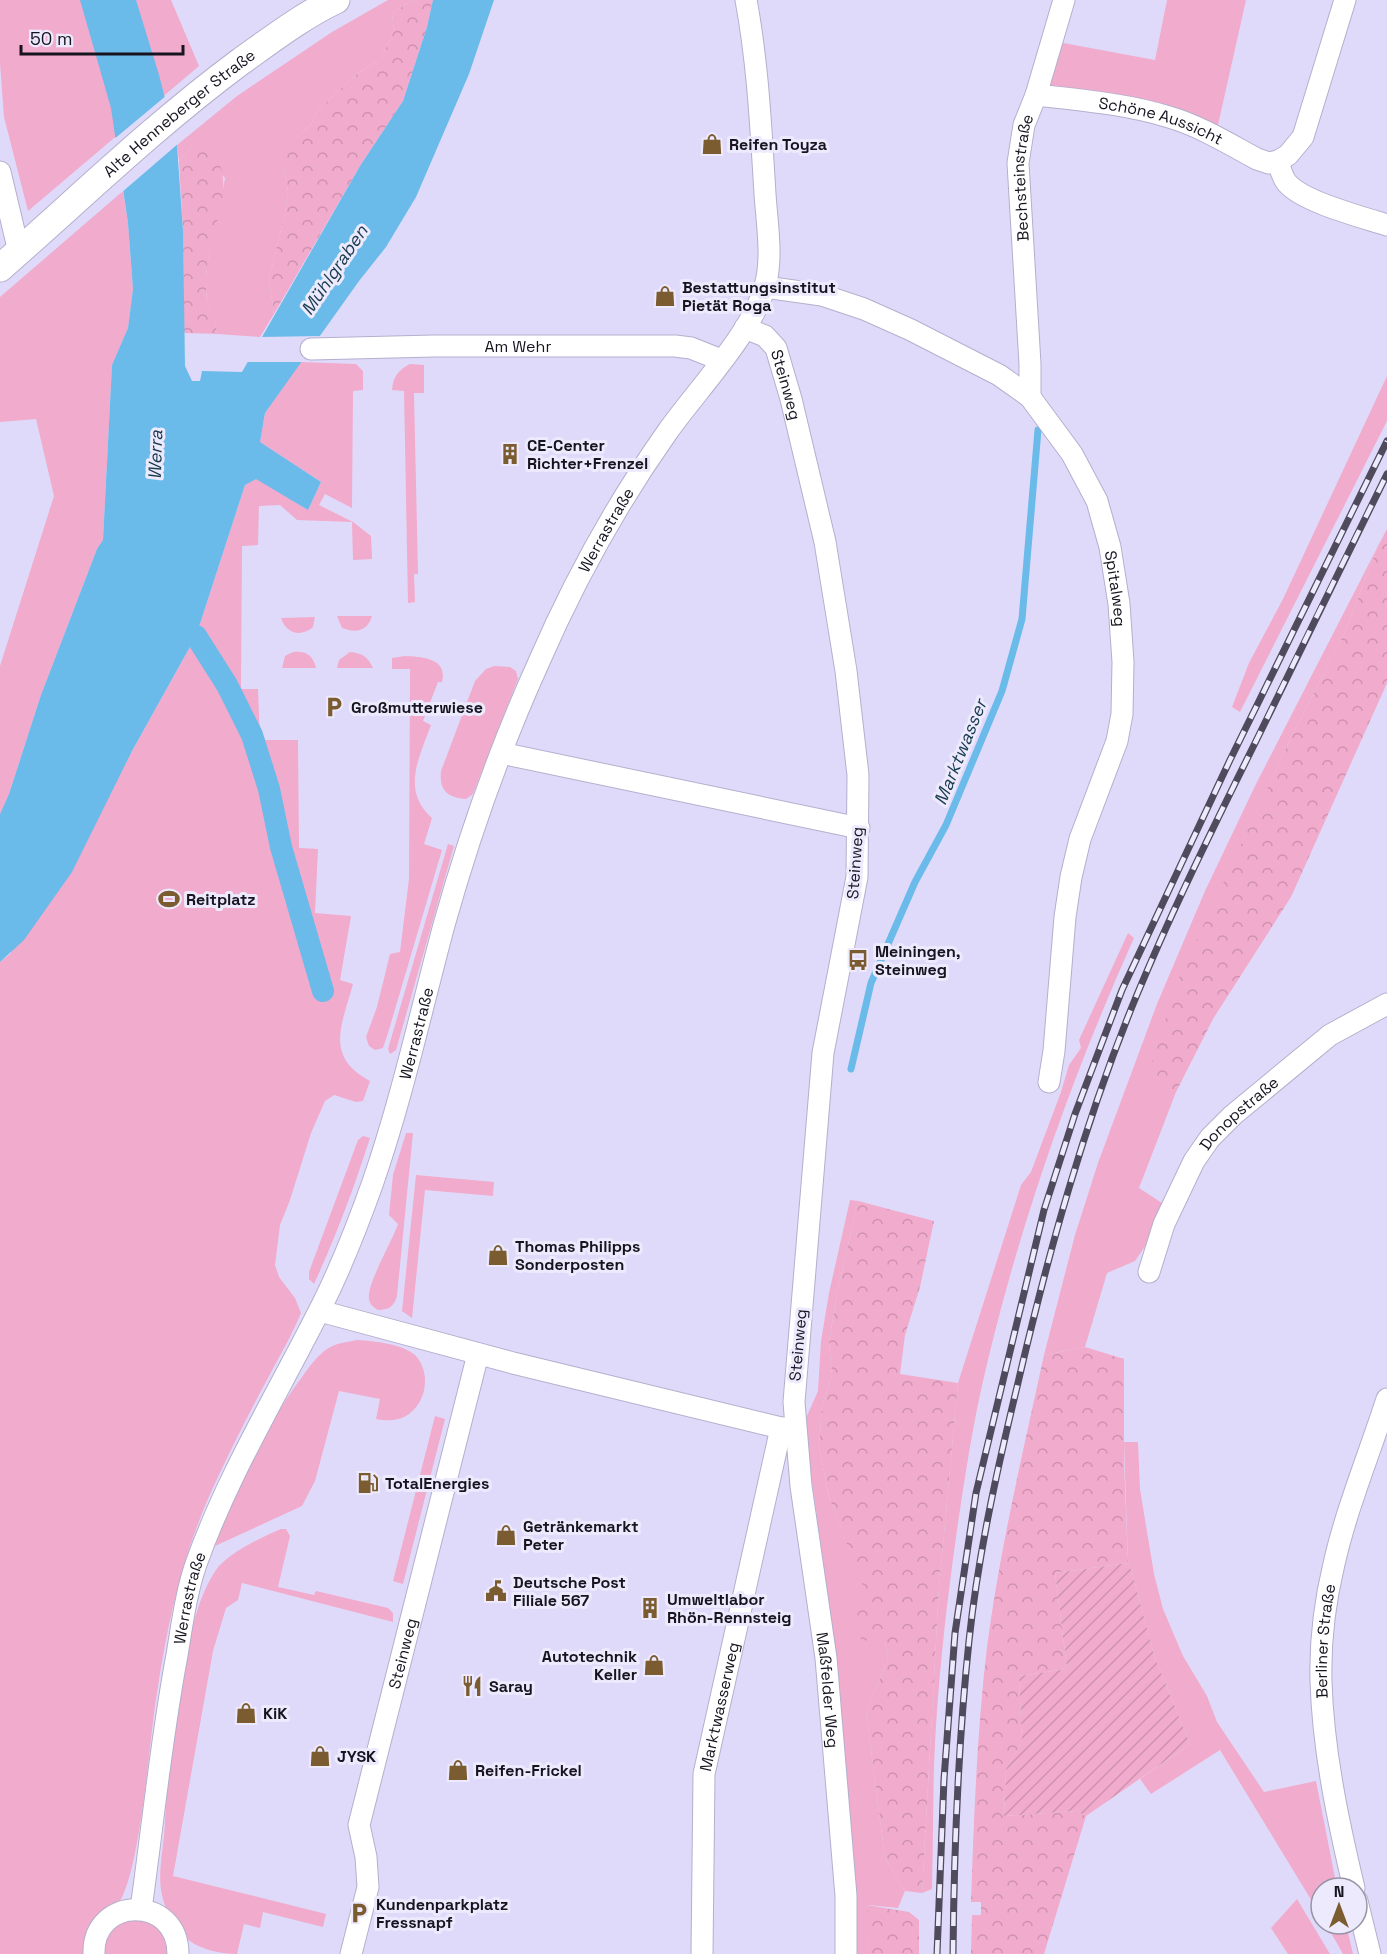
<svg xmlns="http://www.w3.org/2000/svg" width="1387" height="1954" font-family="'Space Grotesk',sans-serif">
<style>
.green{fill:#f1abcc}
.forest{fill:url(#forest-crowns)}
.garden{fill:url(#garden-furrows)}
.water{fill:#6abaea}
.pier{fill:#e0dafa}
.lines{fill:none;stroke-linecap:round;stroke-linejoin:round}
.stream{stroke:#6abaea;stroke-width:7}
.canal{stroke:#6abaea;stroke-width:22}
.minor-casing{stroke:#b4afcd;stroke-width:23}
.major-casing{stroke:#b4afcd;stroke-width:29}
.minor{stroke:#fff;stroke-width:21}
.major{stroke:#fff;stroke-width:27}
.rail-casing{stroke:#4f4b5c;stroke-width:7}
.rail{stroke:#edeafd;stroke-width:4.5;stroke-dasharray:14;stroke-linecap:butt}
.labels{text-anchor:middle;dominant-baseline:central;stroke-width:6;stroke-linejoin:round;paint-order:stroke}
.street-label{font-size:16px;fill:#17141f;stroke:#edeafd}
.poi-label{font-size:16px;font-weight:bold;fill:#17141f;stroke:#edeafd;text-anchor:start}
.water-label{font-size:18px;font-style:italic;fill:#173a4e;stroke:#edeafd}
</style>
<defs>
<pattern id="forest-crowns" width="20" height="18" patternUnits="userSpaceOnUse" patternTransform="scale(1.5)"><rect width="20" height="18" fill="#f1abcc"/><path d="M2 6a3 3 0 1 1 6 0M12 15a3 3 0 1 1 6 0" fill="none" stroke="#ce92af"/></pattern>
<pattern id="garden-furrows" width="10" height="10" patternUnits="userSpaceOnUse" patternTransform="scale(1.5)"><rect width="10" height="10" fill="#f1abcc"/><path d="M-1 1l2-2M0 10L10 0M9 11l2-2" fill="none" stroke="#ce92af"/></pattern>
</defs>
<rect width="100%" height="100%" fill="#e0dafa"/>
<g class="green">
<polygon points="0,0 171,0 199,66 28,211 4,117 0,63"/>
<path d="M388,0h25l-21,13 2,18 -13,28 -23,14 -41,38 -6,14 -14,11 -13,34 4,21 -3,22 -16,66 5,35 -14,23 -42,-3c-3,-12 -9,-24 -11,-36 -6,-32 13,-86 18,-120l-32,-34 -14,17 -2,-16 60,-49 95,-64z"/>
<polygon points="1167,0 1246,0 1218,125 1178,110 1046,89 1058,42 1155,60"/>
<polygon points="123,191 128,223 133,289 128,328 112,365 103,540 97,549 41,695 9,794 0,814 0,666 54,496 36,419 0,422 0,297"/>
<path d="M300,362l56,2 7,7v19l-10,1 -1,117 -27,-14 -6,11 34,17 18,14 1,23 -19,1 -1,-38 -55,-2 -17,-15 -21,1 -1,39 -16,1 -1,143h17l2,51h38l1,108 19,1 -3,64 36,3 -11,64 13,4c-11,41 -29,72 17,97l-7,20 -7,1 -22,-7 -9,6 -14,32 -21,67 -10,25 -5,40 4,12 16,21 6,15c-9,22 -22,44 -33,65 -18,33 -35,67 -51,101 -33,69 -49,140 -60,214 -7,40 -17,190 -41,213l-31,48h-85v-992l10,-8 97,-155 25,-48 64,-115 49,-151 11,-7 52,32 13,-28 -61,-40 5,-29z"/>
<path d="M410,364l14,1v28h-10l4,181h-4l1,28 -7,1 -4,-212 -12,-1c1,-13 6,-20 18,-26z"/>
<polygon points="1387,376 1387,421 1240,712 1232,707 1249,663 1283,599"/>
<polygon points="1378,546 1345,632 1287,746 1216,900 1159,1092 1176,1092 1139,1188 1165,1205 1154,1233 1135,1261 1107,1273 1085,1347 1044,1355 1075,1235 1098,1163 1157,1004 1205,891 1256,784"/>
<path d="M337,616h35c-5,16 -16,17 -30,12z"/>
<path d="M315,617l-2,10c-13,11 -27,6 -32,-9z"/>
<path d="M293,652c13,-1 20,3 23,16h-34l3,-12z"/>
<path d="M350,652c12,1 18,5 23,16h-36l2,-8z"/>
<path d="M405,656c17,1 43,2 37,26h-4l-15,39 8,4c-12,33 -30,65 1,93l-8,26 18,6 -54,183 -5,15 -8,2 -6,-4 -3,-9 11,-30 13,-53 10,-2 9,-73 1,-210h-18v-11z"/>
<path d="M494,666l16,1 6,4 2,8 -45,115 -7,5c-19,-1 -27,-9 -25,-28l34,-90 11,-12z"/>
<polygon points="448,844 454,846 396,1050 390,1054 388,1049"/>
<path d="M1128,933l6,5c-65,145 -118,296 -153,452 -10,46 -17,93 -24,140 -11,78 -20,157 -23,236 -1,41 -1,82 -2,123l-10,4 17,-305 19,-205 63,-198 10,-13 30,-80 8,-27 12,-17 -2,-8z"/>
<path d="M406,1133h7l-16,163c-3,11 -9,14 -19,14 -5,-3 -8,-5 -9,-11 -3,-14 24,-59 29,-75l-9,-9 4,-40z"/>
<path d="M363,1136l7,2c-16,50 -34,98 -56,146l-5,-5v-7l49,-132z"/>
<polygon points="416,1175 494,1182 493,1196 425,1190 412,1318 402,1311"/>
<polygon points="850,1200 858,1201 837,1293 829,1342 832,1375 822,1406 819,1446 829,1497 885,1642 888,1659 866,1711 885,1858 905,1891 898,1908 868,1905 869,1954 856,1954 837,1662 806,1438 806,1418 818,1391 821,1341 829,1293"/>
<path d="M357,1340c17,1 47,4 59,16 16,18 10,50 -12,61 -9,4 -18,4 -28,2l4,-20 -41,-8 -24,90 -13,25 -87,40c20,-59 50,-119 87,-169 7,-10 15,-21 25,-28 9,-6 20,-7 30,-9z"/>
<polygon points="435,1416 445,1419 403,1584 393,1581"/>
<polygon points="1124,1442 1138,1442 1140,1489 1154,1574 1163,1609 1183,1656 1207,1696 1217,1722 1264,1792 1316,1781 1337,1888 1321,1888 1321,1916 1220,1750 1151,1794 1140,1779 1190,1744 1154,1655 1132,1572 1128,1563"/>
<path d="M281,1529h5l4,7 -12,51 36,8 2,-4 72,17 5,5v9l-151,-39 -4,17 -12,8 -13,43 -40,225 153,38 -3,13 -60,-15 -3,16 -16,-4 -7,30c-15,0 -35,-4 -47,-13 -12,-8 -24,-29 -27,-42 -6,-20 -1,-43 1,-63 3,-56 10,-112 20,-167 6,-33 13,-71 32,-99 12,-17 46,-33 65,-41z"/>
<polygon points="1297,1899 1330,1954 1288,1954 1271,1928"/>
<path d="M139,1919c17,5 30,16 28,35h-64c4,-22 12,-34 36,-35z"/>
<polygon points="1326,1924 1346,1924 1353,1954 1343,1954"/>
</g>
<g class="forest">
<polygon points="413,0 433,0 427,27 403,101 360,166 274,314 269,279 285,213 288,191 284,170 287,151 297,136 311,125 317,111 358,73 381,59 394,31 392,13"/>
<path d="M206,142c35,39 7,76 2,119 -2,11 -3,27 -1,38 3,12 8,23 11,35l-34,-1 -1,-102 -4,-70 14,-17z"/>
<polygon points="1387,529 1387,683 1291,897 1213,1019 1176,1092 1159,1092 1149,1070 1178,980 1287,746 1345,632 1378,546"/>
<polygon points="858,1201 934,1221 920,1287 905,1335 900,1374 958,1383 939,1588 922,1893 905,1891 885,1858 866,1711 888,1659 885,1642 861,1640 856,1604 864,1589 829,1497 819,1446 822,1406 832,1375 829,1342 837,1293"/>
<path d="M1085,1347l39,12v103l4,101 -73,10 12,96 -48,7 3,66 -16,27 -2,47 72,-5 10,5 -42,138h-73l1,-39h9v-13h-10c3,-86 6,-171 16,-255 13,-99 36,-195 57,-292z"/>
<polygon points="867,1905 909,1912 919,1920 919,1954 869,1954"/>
</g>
<polygon class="garden" points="1128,1563 1132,1572 1154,1655 1190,1744 1086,1816 1076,1811 1004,1816 1006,1769 1022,1742 1019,1676 1067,1669 1055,1573"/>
<polygon class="water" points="80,0 136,0 159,75 177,145 183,231 185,366 192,381 200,381 202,371 242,372 360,166 403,101 427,27 433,0 494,0 469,74 416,197 386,247 359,281 265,413 260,442 321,482 308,510 256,479 245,485 196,636 132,751 72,872 24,940 0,962 0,814 9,794 41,695 97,549 103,540 112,365 128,328 133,289 128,223 111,108"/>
<g class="pier">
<polygon points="167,95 179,143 121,193 113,140"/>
<polygon points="320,336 302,362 244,362 260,337"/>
</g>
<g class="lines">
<polyline class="stream" points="851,1069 871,983 915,882 946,825 1002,691 1022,619 1038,430"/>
<polyline class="canal" points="196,636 227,685 252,735 269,789 281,847 323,991"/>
<defs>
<g id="minor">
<path id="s1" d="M1036,95c44,5 91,9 133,22 31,9 60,27 88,42l12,4 9,-2 10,-6 15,-18 42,-137"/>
<path d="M1278,161c2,7 4,16 9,22 16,19 75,34 100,42"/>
<polyline points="0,172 19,252"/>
<path id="s2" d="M765,287l57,8 42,14 47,21 88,45 31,22 42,57 25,47 13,46 9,57 4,58 -1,52 -5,27 -37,98 -9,38 -6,40 -11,134 -5,31"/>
<path id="s3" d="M745,328l20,8 11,12 15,51 34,143 21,129 12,104 -1,102 -34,176 -29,349 7,84 25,172 20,238v58"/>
<path id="s4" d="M311,349l123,-3h241l16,2 30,12"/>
<path id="s5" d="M1030,397v-33l-12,-201 6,-38 12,-30 28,-95"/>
<polyline points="501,753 859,828"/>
<path id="s6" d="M1149,1272l15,-48 30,-63 16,-23 23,-23 97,-80 57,-31"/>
<polyline points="320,1311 513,1363 781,1428 795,1428"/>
<path id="s7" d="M1354,1888c-16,-67 -31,-138 -33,-207 -1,-38 4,-80 13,-117 12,-54 36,-112 53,-165"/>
<polyline points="1357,1901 1370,1954"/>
<path id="s8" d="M141,1909c12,-85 20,-170 36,-254 5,-30 9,-62 19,-91 31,-87 79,-166 121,-249 22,-42 40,-88 56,-133 29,-84 48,-171 71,-257 25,-89 56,-177 94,-261 35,-81 79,-161 130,-233 29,-41 84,-98 97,-145 8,-28 2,-62 0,-92 -4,-64 -7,-130 -19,-194"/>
<path d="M94,1954c-2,-58 84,-60 84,0"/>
<path id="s9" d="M351,1954l17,-67 -2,-30 -7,-32 119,-471"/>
<path id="s10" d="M702,1954l2,-180 77,-346"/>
</g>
<g id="major">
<path id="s11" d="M0,268c79,-69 155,-143 240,-206 31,-22 62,-46 96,-62"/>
</g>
</defs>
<use href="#minor" class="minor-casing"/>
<use href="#major" class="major-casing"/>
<use href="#minor" class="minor"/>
<use href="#major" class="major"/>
<defs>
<g id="rail">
<polyline points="937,1954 944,1779 955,1633 976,1493 1044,1210 1075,1114 1122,990 1230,760 1387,441"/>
<path d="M953,1954c1,-104 5,-209 16,-313 9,-86 28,-171 48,-254 31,-133 67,-264 119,-390 36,-87 78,-171 120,-256 43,-89 87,-178 131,-267"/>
</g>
</defs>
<use href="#rail" class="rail-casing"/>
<use href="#rail" class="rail"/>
</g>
<defs>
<symbol id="shop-bare" viewBox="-9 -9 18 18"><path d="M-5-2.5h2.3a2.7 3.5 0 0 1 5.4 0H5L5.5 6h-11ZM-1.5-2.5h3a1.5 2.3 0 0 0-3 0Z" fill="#7b5c31" stroke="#edeafd" stroke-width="2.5" paint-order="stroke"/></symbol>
<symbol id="building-bare" viewBox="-9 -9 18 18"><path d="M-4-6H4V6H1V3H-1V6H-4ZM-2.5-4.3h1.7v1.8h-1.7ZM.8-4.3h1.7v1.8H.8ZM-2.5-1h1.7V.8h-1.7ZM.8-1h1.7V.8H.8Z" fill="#7b5c31" stroke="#edeafd" stroke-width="2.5" paint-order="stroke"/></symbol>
<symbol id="parking-bare" viewBox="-9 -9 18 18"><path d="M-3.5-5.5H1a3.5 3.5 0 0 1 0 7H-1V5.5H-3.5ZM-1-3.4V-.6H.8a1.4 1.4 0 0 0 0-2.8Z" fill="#7b5c31" stroke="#edeafd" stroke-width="2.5" paint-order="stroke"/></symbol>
<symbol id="stadium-bare" viewBox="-9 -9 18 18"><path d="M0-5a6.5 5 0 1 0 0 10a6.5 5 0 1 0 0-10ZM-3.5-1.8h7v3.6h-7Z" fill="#7b5c31" stroke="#edeafd" stroke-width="2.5" paint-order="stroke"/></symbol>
<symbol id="bus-bare" viewBox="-9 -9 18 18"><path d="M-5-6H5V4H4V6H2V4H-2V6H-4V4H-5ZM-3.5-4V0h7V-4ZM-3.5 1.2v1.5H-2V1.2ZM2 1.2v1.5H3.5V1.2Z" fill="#7b5c31" stroke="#edeafd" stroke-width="2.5" paint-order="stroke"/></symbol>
<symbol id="fuel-bare" viewBox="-9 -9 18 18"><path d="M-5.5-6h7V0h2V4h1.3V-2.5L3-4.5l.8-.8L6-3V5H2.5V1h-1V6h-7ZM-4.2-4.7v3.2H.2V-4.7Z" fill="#7b5c31" stroke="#edeafd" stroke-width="2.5" paint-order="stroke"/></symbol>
<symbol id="civic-bare" viewBox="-9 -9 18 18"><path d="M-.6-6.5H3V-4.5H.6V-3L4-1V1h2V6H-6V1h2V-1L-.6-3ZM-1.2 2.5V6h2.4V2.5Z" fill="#7b5c31" stroke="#edeafd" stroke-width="2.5" paint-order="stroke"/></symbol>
<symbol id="restaurant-bare" viewBox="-9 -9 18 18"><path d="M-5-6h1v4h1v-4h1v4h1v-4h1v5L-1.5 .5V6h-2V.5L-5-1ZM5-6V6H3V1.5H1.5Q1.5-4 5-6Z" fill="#7b5c31" stroke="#edeafd" stroke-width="2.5" paint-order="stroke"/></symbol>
</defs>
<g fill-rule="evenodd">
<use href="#shop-bare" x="697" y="129" width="30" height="30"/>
<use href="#shop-bare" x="650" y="281" width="30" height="30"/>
<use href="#building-bare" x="495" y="439" width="30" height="30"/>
<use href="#parking-bare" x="319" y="692" width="30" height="30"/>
<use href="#stadium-bare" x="154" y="884" width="30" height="30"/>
<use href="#bus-bare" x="843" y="945" width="30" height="30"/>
<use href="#shop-bare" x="483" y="1240" width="30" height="30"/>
<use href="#fuel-bare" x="353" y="1468" width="30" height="30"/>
<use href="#shop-bare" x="491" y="1520" width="30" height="30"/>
<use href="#civic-bare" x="481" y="1576" width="30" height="30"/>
<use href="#building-bare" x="635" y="1593" width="30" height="30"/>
<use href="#shop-bare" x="639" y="1650" width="30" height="30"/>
<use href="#restaurant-bare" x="457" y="1671" width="30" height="30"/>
<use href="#shop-bare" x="231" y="1698" width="30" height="30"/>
<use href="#shop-bare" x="305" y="1741" width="30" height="30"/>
<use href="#shop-bare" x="443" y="1755" width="30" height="30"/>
<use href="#parking-bare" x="344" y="1898" width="30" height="30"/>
</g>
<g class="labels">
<g class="street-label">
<text stroke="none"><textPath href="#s11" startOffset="237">Alte Henneberger Straße</textPath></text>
<text stroke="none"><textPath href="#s1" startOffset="128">Schöne Aussicht</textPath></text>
<text stroke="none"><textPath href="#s5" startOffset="220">Bechsteinstraße</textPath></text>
<text stroke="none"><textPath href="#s4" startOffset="207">Am Wehr</textPath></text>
<text stroke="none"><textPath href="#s3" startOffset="76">Steinweg</textPath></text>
<text stroke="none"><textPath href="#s8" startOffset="1466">Werrastraße</textPath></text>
<text stroke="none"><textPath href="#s2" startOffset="504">Spitalweg</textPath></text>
<text transform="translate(855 863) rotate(-86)">Steinweg</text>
<text stroke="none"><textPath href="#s8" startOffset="926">Werrastraße</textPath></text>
<text stroke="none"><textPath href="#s6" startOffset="186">Donopstraße</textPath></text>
<text transform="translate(798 1345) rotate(-85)">Steinweg</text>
<text stroke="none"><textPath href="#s8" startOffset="315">Werrastraße</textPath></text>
<text stroke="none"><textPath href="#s7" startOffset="250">Berliner Straße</textPath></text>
<text stroke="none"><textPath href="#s9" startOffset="309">Steinweg</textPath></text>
<text stroke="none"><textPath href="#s3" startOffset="1395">Maßfelder Weg</textPath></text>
<text stroke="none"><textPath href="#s10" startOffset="249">Marktwasserweg</textPath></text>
</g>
<g class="poi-label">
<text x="729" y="144">Reifen Toyza</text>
<text x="682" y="287">Bestattungsinstitut<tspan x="682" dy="18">Pietät Roga</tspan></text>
<text x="527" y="445">CE-Center<tspan x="527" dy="18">Richter+Frenzel</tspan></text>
<text x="351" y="707">Großmutterwiese</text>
<text x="186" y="899">Reitplatz</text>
<text x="875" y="951">Meiningen,<tspan x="875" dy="18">Steinweg</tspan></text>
<text x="515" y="1246">Thomas Philipps<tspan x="515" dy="18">Sonderposten</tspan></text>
<text x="385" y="1483">TotalEnergies</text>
<text x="523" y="1526">Getränkemarkt<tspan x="523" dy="18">Peter</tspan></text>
<text x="513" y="1582">Deutsche Post<tspan x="513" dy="18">Filiale 567</tspan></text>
<text x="667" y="1599">Umweltlabor<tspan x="667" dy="18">Rhön-Rennsteig</tspan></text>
<text x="637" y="1656" text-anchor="end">Autotechnik<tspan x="637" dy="18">Keller</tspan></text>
<text x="489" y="1686">Saray</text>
<text x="263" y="1713">KiK</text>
<text x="337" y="1756">JYSK</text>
<text x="475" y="1770">Reifen-Frickel</text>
<text x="376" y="1904">Kundenparkplatz<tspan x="376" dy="18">Fressnapf</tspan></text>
</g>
<g class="water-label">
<text transform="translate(334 270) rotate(-56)">Mühlgraben</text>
<text transform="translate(155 455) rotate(-88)">Werra</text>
<text transform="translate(960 752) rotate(-68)">Marktwasser</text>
</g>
</g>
<g transform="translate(1339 1906)"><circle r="28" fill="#edeafd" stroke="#9794a4" stroke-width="1.5"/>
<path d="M0-4.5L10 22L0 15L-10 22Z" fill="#7b5c31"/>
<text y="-9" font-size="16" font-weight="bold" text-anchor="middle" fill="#17141f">N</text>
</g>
<path d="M21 45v9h162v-9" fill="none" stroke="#17141f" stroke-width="3"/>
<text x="30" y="45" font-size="18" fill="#17141f" stroke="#edeafd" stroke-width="4.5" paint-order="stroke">50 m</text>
</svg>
